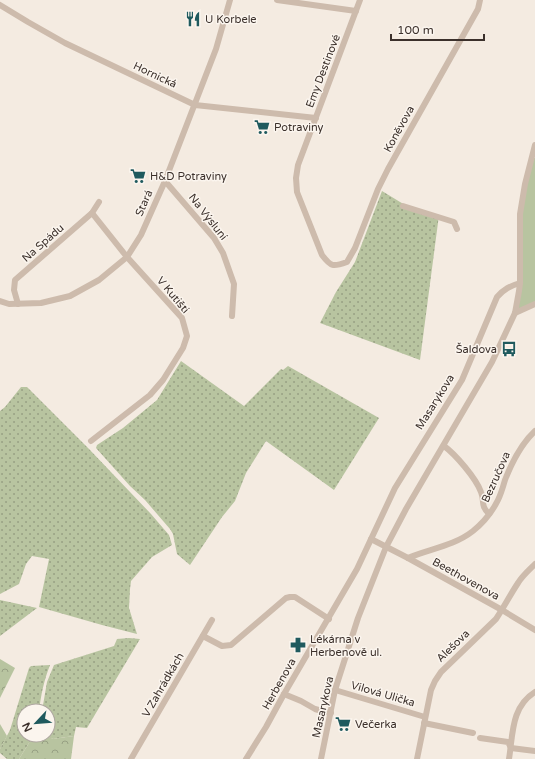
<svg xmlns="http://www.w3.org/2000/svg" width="535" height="759" font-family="'Varela Round',sans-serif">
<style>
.forest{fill:url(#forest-crowns)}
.park{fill:#b8c4a0}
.garden{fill:url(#garden-dots)}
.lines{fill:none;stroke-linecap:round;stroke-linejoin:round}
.minor{stroke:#cdbbac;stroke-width:6}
.labels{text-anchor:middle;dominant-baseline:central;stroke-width:3;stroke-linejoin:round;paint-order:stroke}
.poi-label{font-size:11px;fill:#3b302b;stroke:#fbf5ee;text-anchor:start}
.street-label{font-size:11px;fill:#3b302b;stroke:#fbf5ee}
</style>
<defs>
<pattern id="forest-crowns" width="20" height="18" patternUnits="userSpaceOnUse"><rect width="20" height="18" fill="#b8c4a0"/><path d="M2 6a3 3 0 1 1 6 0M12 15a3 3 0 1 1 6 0" fill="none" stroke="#97a083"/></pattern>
<pattern id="garden-dots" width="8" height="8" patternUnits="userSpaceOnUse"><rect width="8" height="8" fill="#b8c4a0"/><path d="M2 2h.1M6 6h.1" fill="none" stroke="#97a083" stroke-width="1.8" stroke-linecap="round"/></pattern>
</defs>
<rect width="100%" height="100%" fill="#f4ebe1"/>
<g class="forest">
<polygon points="0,659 15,668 0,698"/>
<polygon points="0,724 7,736 0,749"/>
<polygon points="34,735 46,735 53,739 74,736 71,759 19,759"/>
</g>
<polygon class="park" points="532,158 535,158 535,304 515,313 519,291 520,214"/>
<g class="garden">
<polygon points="382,191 405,205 439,215 420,360 320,323 336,292 355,262"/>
<polygon points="181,361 244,406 281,369 283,370 288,366 379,418 334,490 266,441 246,473 235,501 222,517 190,565 177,554 173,534 170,529 145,500 130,486 96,448 97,445 123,428 157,400"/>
<polygon points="21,387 27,387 89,449 151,514 169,535 172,545 152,557 131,581 130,589 129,608 137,634 102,625 39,607 49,559 32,556 26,564 19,584 0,594 0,411 5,407"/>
<polygon points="0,600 37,608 0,636"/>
<polygon points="129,638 140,639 87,728 76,727 74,736 53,739 46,735 48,735 48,711 42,711 47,682 54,665 114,646 117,639"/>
<path d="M50,665c-6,15 -9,30 -11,46h-15v24h10l-15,24h-12l-7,-6v-4l10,-19 19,-62 2,-2z"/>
</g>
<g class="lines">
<g class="minor">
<polyline points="277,0 356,11"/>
<path d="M360,0l-62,165 -2,13 1,14 25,63c9,12 11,12 25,7l8,-14 23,-59 10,-20 90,-160 2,-9"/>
<polyline points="0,5 28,22 65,43 195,105 316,118"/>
<polyline points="165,181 214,238 223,253 234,284 232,316"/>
<polyline points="403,206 454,222 457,229"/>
<polyline points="0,301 9,304 41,303 70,296 99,280 127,257 141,235 165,181 216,49 230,0"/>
<polyline points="18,304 14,290 15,280 92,213 99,202"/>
<polyline points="515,313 535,304"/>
<polyline points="91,441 150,395 163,380 183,348 187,336 182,318 127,257 92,213"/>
<path d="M444,446c11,8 32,32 37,46 4,10 -1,13 8,22"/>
<polyline points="371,539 408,558 502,610 535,630"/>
<path d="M408,558c21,-9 46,-12 65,-27 10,-8 19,-19 25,-31 3,-6 5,-13 7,-20 7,-18 16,-36 30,-49"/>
<polyline points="203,636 222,646 231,645 286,598 290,597 295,597 329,619"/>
<polyline points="335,690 425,717"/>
<polyline points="284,694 301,701 315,709 322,711 331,713"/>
<polyline points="424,723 473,733"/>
<polyline points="480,738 508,742 511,748 535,751"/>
<polyline points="131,759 212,620"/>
<path d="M246,759l20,-32 18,-33 73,-125 38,-81 67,-108 35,-83c7,-8 13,-11 23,-14"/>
<polyline points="321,759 335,690 358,618 386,547 406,509 492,362 515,313 519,291 520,283 520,214 525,184 535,145"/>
<path d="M417,759l14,-69 4,-9 6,-9 55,-53c8,-12 14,-24 22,-36 4,-7 11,-13 17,-19"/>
<path d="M509,759c4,-25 2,-52 26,-67"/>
</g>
</g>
<defs>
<symbol id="restaurant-bare" viewBox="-9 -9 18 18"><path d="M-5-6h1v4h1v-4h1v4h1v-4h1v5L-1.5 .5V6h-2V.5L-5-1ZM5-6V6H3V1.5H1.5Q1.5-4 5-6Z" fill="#1f5a5e" stroke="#fbf5ee" stroke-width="2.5" paint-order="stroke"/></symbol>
<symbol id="supermarket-bare" viewBox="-9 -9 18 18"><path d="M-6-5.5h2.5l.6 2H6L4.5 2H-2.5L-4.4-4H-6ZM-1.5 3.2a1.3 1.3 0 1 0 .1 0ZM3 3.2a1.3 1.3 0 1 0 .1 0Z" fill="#1f5a5e" stroke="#fbf5ee" stroke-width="2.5" paint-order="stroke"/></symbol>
<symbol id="bus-bare" viewBox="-9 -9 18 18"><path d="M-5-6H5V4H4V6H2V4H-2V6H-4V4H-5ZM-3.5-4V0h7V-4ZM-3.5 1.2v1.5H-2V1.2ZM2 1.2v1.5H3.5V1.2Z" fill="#1f5a5e" stroke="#fbf5ee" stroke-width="2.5" paint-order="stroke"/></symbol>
<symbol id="pharmacy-bare" viewBox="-9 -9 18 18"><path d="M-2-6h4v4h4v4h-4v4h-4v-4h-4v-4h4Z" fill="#1f5a5e" stroke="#fbf5ee" stroke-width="2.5" paint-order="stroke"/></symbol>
</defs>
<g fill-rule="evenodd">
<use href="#restaurant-bare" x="182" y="8" width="22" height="22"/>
<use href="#supermarket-bare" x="251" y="116" width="22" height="22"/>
<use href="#supermarket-bare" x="127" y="165" width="22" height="22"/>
<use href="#bus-bare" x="498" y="338" width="22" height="22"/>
<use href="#pharmacy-bare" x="287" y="634" width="22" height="22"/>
<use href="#supermarket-bare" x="332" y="713" width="22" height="22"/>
</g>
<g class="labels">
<g class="poi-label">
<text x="205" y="19">U Korbele</text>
<text x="274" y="127">Potraviny</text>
<text x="150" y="176">H&amp;D Potraviny</text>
<text x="497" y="349" text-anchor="end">Šaldova</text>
<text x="310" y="639">Lékárna v<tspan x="310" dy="13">Herbenově ul.</tspan></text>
<text x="355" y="724">Večerka</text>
</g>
<g class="street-label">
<text transform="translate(323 71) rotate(-69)">Emy Destinové</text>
<text transform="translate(155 75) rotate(25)">Hornická</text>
<text transform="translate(399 129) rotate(-61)">Koněvova</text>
<text transform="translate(144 203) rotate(-66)">Stará</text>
<text transform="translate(208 217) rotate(52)">Na Výsluní</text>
<text transform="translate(43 243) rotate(-41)">Na Spádu</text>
<text transform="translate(173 295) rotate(50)">V Kutišti</text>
<text transform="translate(435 402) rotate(-58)">Masarykova</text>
<text transform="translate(496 477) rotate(-66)">Bezručova</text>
<text transform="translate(466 579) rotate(29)">Beethovenova</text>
<text transform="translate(453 646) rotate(-44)">Alešova</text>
<text transform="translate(279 684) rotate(-61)">Herbenova</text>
<text transform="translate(163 685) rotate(-60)">V Zahrádkách</text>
<text transform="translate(383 694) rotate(16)">Vilová Ulička</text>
<text transform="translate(323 707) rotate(-77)">Masarykova</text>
</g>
</g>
<g transform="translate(36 723) rotate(244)"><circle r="19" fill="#fbf5ee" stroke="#aea6a0"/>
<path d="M0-3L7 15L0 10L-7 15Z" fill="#1f5a5e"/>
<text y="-6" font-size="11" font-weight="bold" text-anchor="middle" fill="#3b302b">N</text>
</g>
<path d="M391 34v6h93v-6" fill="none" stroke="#3b302b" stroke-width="2"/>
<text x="397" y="34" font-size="12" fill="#3b302b" stroke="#fbf5ee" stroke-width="3" paint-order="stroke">100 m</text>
</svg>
